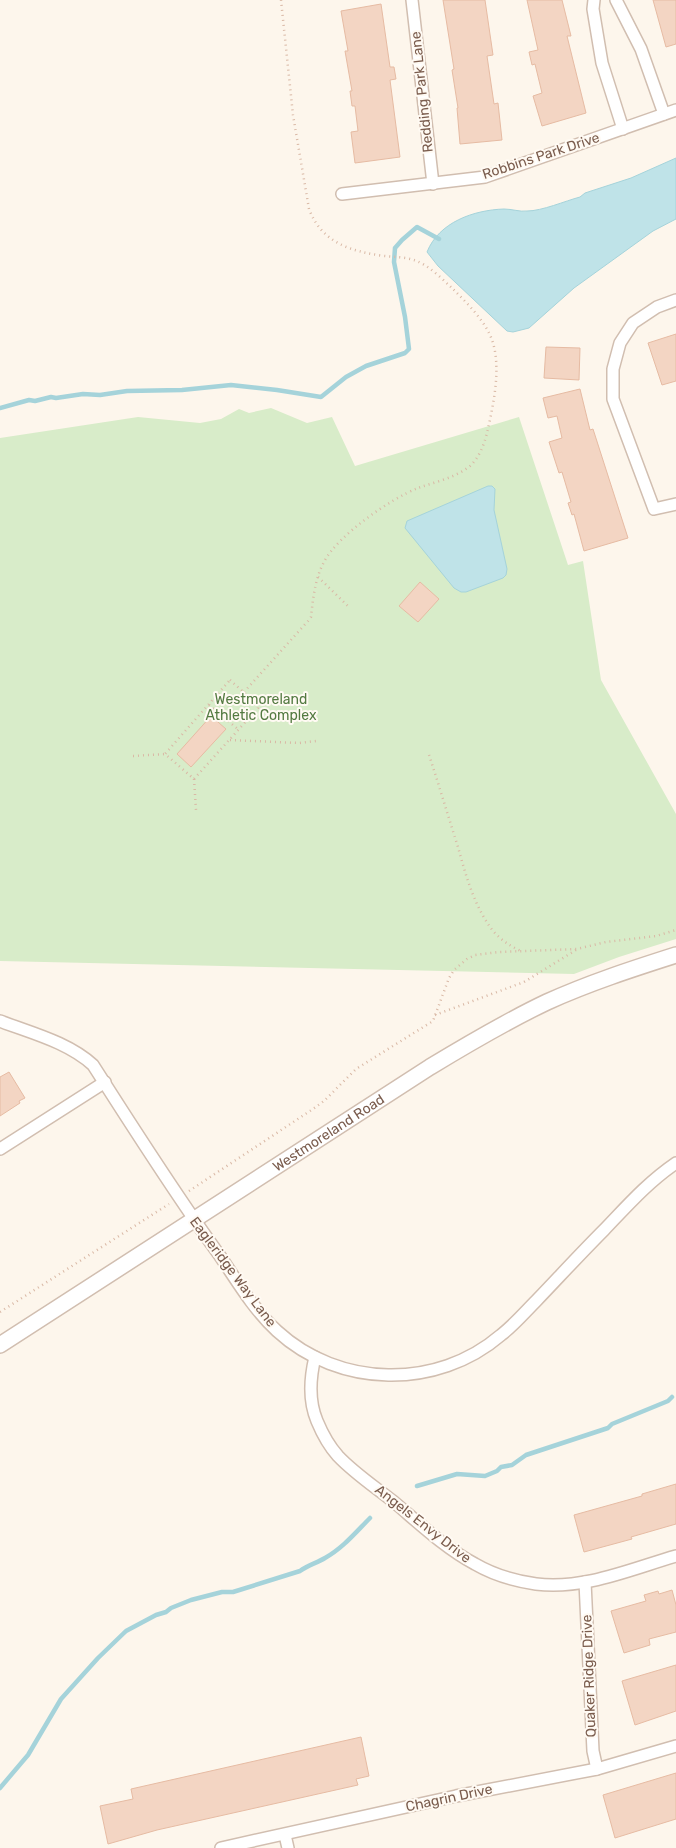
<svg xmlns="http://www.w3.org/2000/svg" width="676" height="1848" font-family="Rubik,sans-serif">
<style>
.green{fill:#d8ecc9}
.water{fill:#bfe3e8;stroke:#a5d3da}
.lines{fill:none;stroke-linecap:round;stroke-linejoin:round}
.stream{stroke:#a5d3da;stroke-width:4.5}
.building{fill:#f3d5c3;stroke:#e6bba3}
.minor-casing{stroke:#d1beb0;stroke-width:14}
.tertiary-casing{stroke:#d1beb0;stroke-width:18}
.path{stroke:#d9b8a5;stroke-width:2.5;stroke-dasharray:1 4;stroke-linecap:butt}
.minor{stroke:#fff;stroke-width:11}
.tertiary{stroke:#fff;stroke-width:15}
.labels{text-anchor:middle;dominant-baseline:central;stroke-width:4;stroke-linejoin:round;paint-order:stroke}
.street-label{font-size:14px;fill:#7a5c4d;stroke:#fffaf3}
.park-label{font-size:14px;fill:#537a41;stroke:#fffaf3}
</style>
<rect width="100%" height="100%" fill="#fdf6ec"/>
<polygon class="green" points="271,408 307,423 332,417 355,466 519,417 568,565 583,561 601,680 676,814 676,939 619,957 574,974 0,961 0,438 138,417 200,423 221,419 239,409 249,413"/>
<g class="water">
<path d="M676,158v61l-23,12 -79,57 -45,40 -16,4 -6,-1 -69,-65 -11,-14c12,-30 47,-42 77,-43 8,0 16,3 23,2 15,0 38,-10 53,-14l5,-4 46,-15z"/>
<polygon points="488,486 492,486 495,489 494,510 507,569 506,575 503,578 466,592 461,592 454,588 405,528 407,521"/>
</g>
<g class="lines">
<g class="stream">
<polyline points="0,408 29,400 35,401 51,397 56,398 83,394 100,395 127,391 182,390 231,385 277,390 321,397 346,377 366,366 405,353 409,349 405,317 394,262 395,248 402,240 417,227 439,239"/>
<polyline points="417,1486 457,1474 485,1476 497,1471 501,1467 512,1465 526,1455 608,1428 612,1424 668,1401 672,1397"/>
<path d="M0,1788l28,-33 33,-56 37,-41 28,-27 30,-16 10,-3 5,-4 20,-8 31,-8h11l67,-21c8,-6 17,-8 25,-13 18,-10 31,-26 45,-40"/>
</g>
</g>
<g class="building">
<polygon points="443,0 485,0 493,55 487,56 494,104 498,103 502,140 460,144 457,108 458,108 452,70 454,69"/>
<polygon points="527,0 562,0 571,36 567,36 586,113 542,126 533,96 542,93 535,64 532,65 529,52 538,50"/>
<polygon points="653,0 676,0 676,44 666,47"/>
<polygon points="381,4 390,67 394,67 396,79 390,80 400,157 355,163 351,132 358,131 355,106 352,106 350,91 352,91 345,51 348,51 341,11"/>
<polygon points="676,334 676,381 662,385 648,343"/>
<polygon points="546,347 580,348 579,380 544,378"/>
<polygon points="580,389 590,430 593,429 628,538 584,551 574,514 572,515 568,503 571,502 562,472 559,473 549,442 562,438 557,416 548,418 543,398"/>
<polygon points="420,582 439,599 418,622 399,606"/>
<polygon points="211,716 226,729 191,767 177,754"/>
<polygon points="9,1072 25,1098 19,1101 20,1103 0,1116 0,1077"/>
<polygon points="676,1484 676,1524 631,1537 632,1539 584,1552 574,1515 642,1496 642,1494"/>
<polygon points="672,1590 676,1605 676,1632 649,1639 650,1645 624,1653 611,1611 646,1601 644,1595 658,1591 659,1594"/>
<polygon points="676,1665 676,1711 635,1725 622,1681"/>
<polygon points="361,1737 369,1776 356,1779 358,1785 157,1830 108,1844 100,1806 133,1799 131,1789"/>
<polygon points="676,1773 676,1819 615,1838 603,1795"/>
</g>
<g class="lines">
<defs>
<g id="minor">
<polyline points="412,0 433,184"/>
<polyline points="594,0 593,9 602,63 623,129"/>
<polyline points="616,0 641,49 664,114"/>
<polyline points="342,194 485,177 676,110"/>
<polyline points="676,300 657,307 633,323 620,343 613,369 613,399 654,509 676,504"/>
<path d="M0,1021c31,12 68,21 93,44 41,64 82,129 127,191 17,25 34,54 57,75 62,57 160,59 224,4 13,-10 24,-23 35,-34 23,-24 45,-48 68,-71 23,-24 44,-48 72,-67"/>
<polyline points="0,1149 105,1082"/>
<path d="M315,1357c-5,21 -7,43 2,64 5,12 12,25 21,35 16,17 37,31 56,46 26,22 51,46 81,62 19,11 40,17 61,20 48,6 95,-15 140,-28"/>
<polyline points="585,1582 593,1751 597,1769"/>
<polyline points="285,1835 288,1848"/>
<polyline points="221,1848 456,1796 597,1769 676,1746"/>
</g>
<g id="tertiary">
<path id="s1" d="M0,1345l430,-278c38,-23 77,-46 117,-65 42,-19 85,-33 129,-47"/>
</g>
</defs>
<use href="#minor" class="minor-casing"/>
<use href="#tertiary" class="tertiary-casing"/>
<g class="path">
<polyline points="318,577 349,607"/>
<polygon points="230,680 258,705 258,708 194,779 165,754"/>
<path d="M244,692l64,-71 3,-4c2,-18 4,-39 13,-55 13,-26 66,-63 94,-74 17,-6 37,-10 52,-22 10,-9 15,-24 18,-37 6,-28 15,-69 1,-96 -8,-16 -23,-31 -36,-44 -11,-10 -24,-24 -39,-29 -9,-3 -20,-3 -30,-4 -34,-5 -62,-13 -75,-47l-16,-94 -12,-115"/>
<polyline points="209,705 239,730"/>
<polyline points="230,740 299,743 316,741"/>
<path d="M429,755c10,30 19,61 29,92 8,29 16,59 35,84 8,9 17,15 28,20"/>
<polyline points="133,756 165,754"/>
<polyline points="194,779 196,810"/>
<polyline points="435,1015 524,982 576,950"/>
<polyline points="189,1191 313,1109 324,1101 356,1069 433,1021 449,978 454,970 467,959 475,955 499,952 577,949 606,942 656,936 676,930"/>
<polyline points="0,1312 169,1204"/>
</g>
<use href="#minor" class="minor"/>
<use href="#tertiary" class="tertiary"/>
</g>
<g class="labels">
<g class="street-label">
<text transform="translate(422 92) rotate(-96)">Redding Park Lane</text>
<text transform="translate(541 156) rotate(-18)">Robbins Park Drive</text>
<text stroke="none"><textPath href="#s1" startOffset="391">Westmoreland Road</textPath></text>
<text transform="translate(233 1272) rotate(53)">Eagleridge Way Lane</text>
<text transform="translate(423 1524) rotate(38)">Angels Envy Drive</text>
<text transform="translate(589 1676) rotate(-92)">Quaker Ridge Drive</text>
<text transform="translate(449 1798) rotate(-12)">Chagrin Drive</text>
</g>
<g class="park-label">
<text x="261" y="699">Westmoreland<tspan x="261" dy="16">Athletic Complex</tspan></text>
</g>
</g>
</svg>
